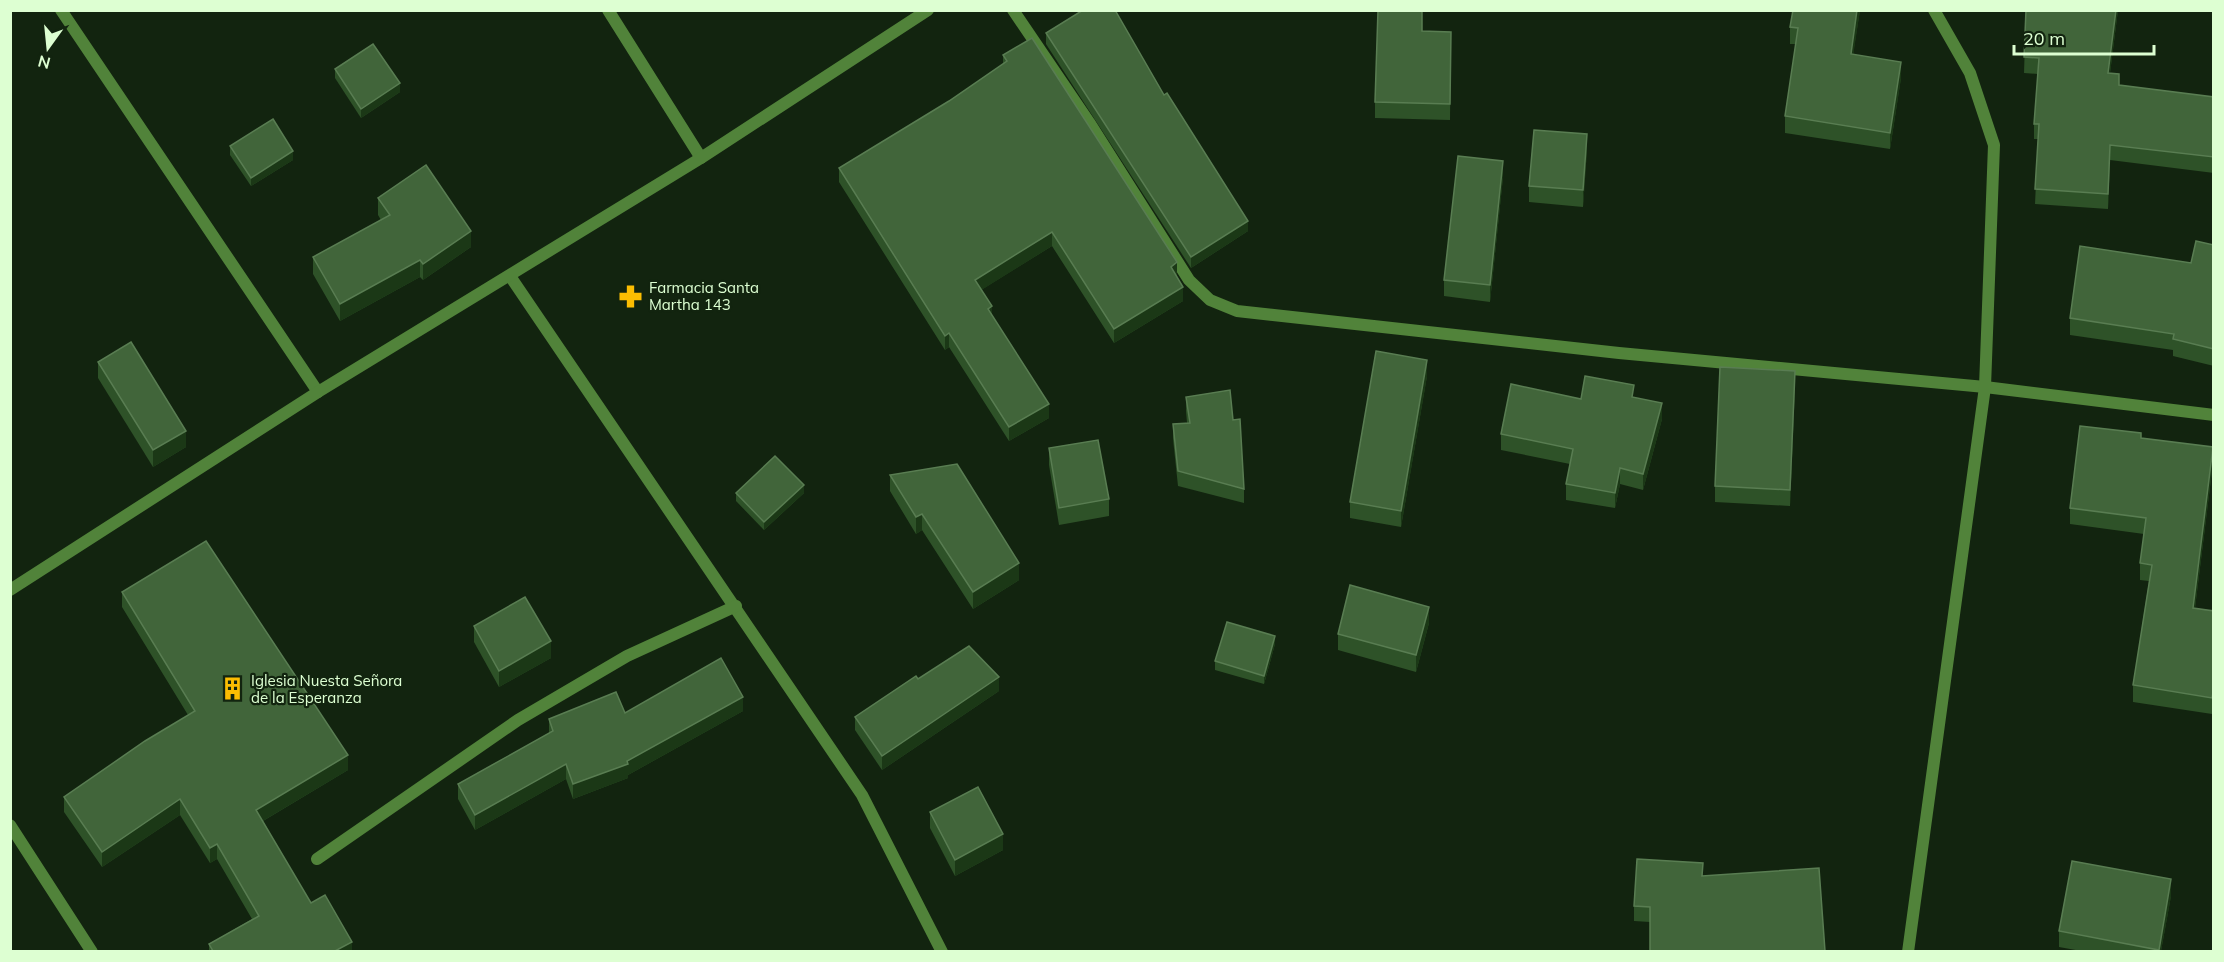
<svg xmlns="http://www.w3.org/2000/svg" width="2224" height="962" font-family="Mulish,sans-serif">
<style>
.lines{fill:none;stroke-linecap:round;stroke-linejoin:round}
.minor{stroke:#51833a;stroke-width:12}
.wall{fill:#2e5228}
.shaded-wall{fill:#1b3816}
.building{fill:#41653a;stroke:#597d52;stroke-width:1.5}
.labels{text-anchor:middle;dominant-baseline:central;stroke-width:4.5;stroke-linejoin:round;paint-order:stroke}
.poi-label{font-size:15px;fill:#ddffd2;stroke:#12240f;text-anchor:start}
</style>
<rect width="100%" height="100%" fill="#12240f"/>
<g class="lines">
<g class="minor">
<polyline points="61,10 318,392"/>
<polyline points="608,10 701,158"/>
<polyline points="1013,10 1089,122 1189,280 1210,300 1237,311 1619,353 1985,387 2214,415"/>
<polyline points="510,276 862,795 942,952"/>
<polyline points="10,590 318,392 701,158 928,10"/>
<polyline points="10,825 92,952"/>
<polyline points="317,859 518,720 627,656 736,606"/>
<polyline points="1908,952 1985,387 1994,145 1970,73 1934,10"/>
</g>
</g>
<g class="wall">
<polygon points="1860,10 1853,54 1901,78 1890,149 1785,133 1785,116 1796,44 1790,44 1790,27"/>
<polygon points="2026,10 2118,10 2110,73 2119,85 2214,97 2214,173 2110,160 2108,209 2035,204 2038,139 2034,139 2034,124 2038,74 2024,73"/>
<polygon points="1422,31 1451,32 1450,120 1375,118 1375,102"/>
<polygon points="1046,33 1164,95 1248,231 1191,268 1046,44"/>
<polygon points="1003,55 1177,277 1183,301 1114,343 1052,246 981,290 992,315 1049,418 1009,441 949,347 945,350 839,182 839,168 949,101 1003,64"/>
<polygon points="335,69 400,92 361,118 335,78"/>
<polygon points="230,146 293,160 251,186 230,155"/>
<polygon points="1587,150 1583,207 1529,202 1529,186"/>
<polygon points="1503,177 1490,302 1444,296 1444,280"/>
<polygon points="378,198 471,247 423,280 420,277 340,321 313,274 313,257 381,220 378,215"/>
<polygon points="2214,245 2214,366 2173,356 2173,350 2070,335 2070,318 2191,263"/>
<polygon points="98,362 186,447 153,467 98,378"/>
<polygon points="1427,376 1401,527 1350,518 1350,502"/>
<polygon points="1795,387 1790,506 1715,502 1715,486"/>
<polygon points="1186,397 1233,420 1244,489 1244,503 1178,486 1173,439 1173,424 1187,423 1186,411"/>
<polygon points="1634,397 1662,419 1643,490 1620,484 1615,508 1566,500 1566,484 1570,464 1501,450 1501,434 1581,399"/>
<polygon points="2141,438 2213,463 2195,608 2214,611 2214,704 2212,714 2133,702 2133,685 2149,581 2140,580 2140,563 2144,534 2070,524 2070,508"/>
<polygon points="1049,448 1109,499 1109,516 1059,525 1049,465"/>
<polygon points="890,475 1019,580 973,609 922,530 916,534 890,491"/>
<polygon points="736,493 804,493 764,530 736,501"/>
<polygon points="122,592 348,770 263,821 311,903 352,951 209,951 209,944 252,919 217,859 210,863 180,815 102,867 64,812 64,797 188,715 122,607"/>
<polygon points="1429,623 1416,672 1338,650 1338,634"/>
<polygon points="474,626 551,658 499,687 474,642"/>
<polygon points="1275,644 1264,684 1215,670 1215,661"/>
<polygon points="999,691 882,770 855,730 855,717"/>
<polygon points="743,711 628,775 628,778 573,799 566,779 475,830 458,799 458,784 549,733 549,719 625,713"/>
<polygon points="930,812 1003,850 955,876 930,828"/>
<polygon points="1703,876 1650,922 1634,921 1634,906"/>
<polygon points="2171,896 2161,951 2081,951 2059,947 2059,931"/>
</g>
<g class="shaded-wall">
<polygon points="1857,10 1860,10 1851,70 1851,54"/>
<polygon points="2116,10 2118,10 2108,89 2108,73"/>
<polygon points="1901,62 1901,78 1890,149 1890,133"/>
<polygon points="400,83 400,92 361,118 361,109"/>
<polygon points="1587,134 1587,150 1583,207 1583,190"/>
<polygon points="2110,145 2110,160 2108,209 2108,194"/>
<polygon points="293,151 293,160 251,186 251,178"/>
<polygon points="1503,161 1503,177 1490,302 1490,285"/>
<polygon points="1248,221 1248,231 1191,268 1191,257"/>
<polygon points="471,231 471,247 423,280 423,264"/>
<polygon points="1052,232 1052,246 975,294 975,280"/>
<polygon points="420,260 420,277 340,321 340,304"/>
<polygon points="1177,262 1177,277 1171,267"/>
<polygon points="1183,287 1183,301 1114,343 1114,329"/>
<polygon points="992,306 992,321 988,309"/>
<polygon points="949,333 949,347 945,350 945,336"/>
<polygon points="1427,360 1427,376 1401,527 1401,511"/>
<polygon points="1795,371 1795,387 1790,506 1790,490"/>
<polygon points="1662,403 1662,419 1643,490 1643,474"/>
<polygon points="1049,404 1049,418 1009,441 1009,427"/>
<polygon points="186,431 186,447 153,467 153,450"/>
<polygon points="2213,447 2213,463 2193,624 2193,608"/>
<polygon points="1620,468 1620,484 1615,508 1615,493"/>
<polygon points="804,485 804,493 764,530 764,522"/>
<polygon points="922,514 922,530 916,534 916,517"/>
<polygon points="1019,563 1019,580 973,609 973,592"/>
<polygon points="1429,607 1429,623 1416,672 1416,655"/>
<polygon points="1275,636 1275,644 1264,684 1264,676"/>
<polygon points="551,641 551,658 499,687 499,671"/>
<polygon points="999,677 999,691 882,770 882,756"/>
<polygon points="2214,688 2214,704 2212,714 2212,698"/>
<polygon points="743,697 743,711 628,775 628,778 573,799 573,784 627,761"/>
<polygon points="348,755 348,770 256,825 256,810"/>
<polygon points="566,764 566,779 475,830 475,815"/>
<polygon points="180,799 180,815 102,867 102,852"/>
<polygon points="1003,834 1003,850 955,876 955,860"/>
<polygon points="217,844 217,859 210,863 210,848"/>
<polygon points="2171,879 2171,896 2161,951 2159,951"/>
<polygon points="352,942 352,951 335,951"/>
</g>
<g class="building">
<polygon points="1083,10 1115,10 1164,95 1167,93 1248,221 1191,257 1046,33"/>
<polygon points="1378,10 1422,10 1422,31 1451,32 1450,104 1375,102"/>
<polygon points="1793,10 1857,10 1851,54 1901,62 1890,133 1785,116 1798,28 1790,27"/>
<polygon points="2026,10 2116,10 2108,73 2119,74 2119,85 2214,97 2214,157 2110,145 2108,194 2035,189 2039,124 2034,124 2039,58 2024,57"/>
<polygon points="1032,38 1177,262 1171,267 1183,287 1114,329 1052,232 975,280 992,306 988,309 1049,404 1009,427 949,333 945,336 839,168 949,101 1007,61 1003,55"/>
<polygon points="373,44 400,83 361,109 335,69"/>
<polygon points="273,119 293,151 251,178 230,146"/>
<polygon points="1534,130 1587,134 1583,190 1529,186"/>
<polygon points="1458,156 1503,161 1490,285 1444,280"/>
<polygon points="426,165 471,231 423,264 420,260 340,304 313,257 390,215 378,198"/>
<polygon points="2196,241 2214,245 2214,349 2173,339 2174,334 2070,318 2080,246 2191,263"/>
<polygon points="131,342 186,431 153,450 98,362"/>
<polygon points="1376,351 1427,360 1401,511 1350,502"/>
<polygon points="1720,367 1795,371 1790,490 1715,486"/>
<polygon points="1585,376 1634,385 1632,397 1662,403 1643,474 1620,468 1615,493 1566,484 1573,449 1501,434 1511,384 1581,399"/>
<polygon points="1230,390 1233,420 1240,419 1244,489 1178,471 1173,424 1190,423 1186,397"/>
<polygon points="2080,426 2141,433 2141,438 2213,447 2193,608 2214,611 2214,688 2212,698 2133,685 2152,565 2140,563 2146,518 2070,508"/>
<polygon points="1098,440 1109,499 1059,508 1049,448"/>
<polygon points="775,456 804,485 764,522 736,493"/>
<polygon points="957,464 1019,563 973,592 922,514 916,517 890,475"/>
<polygon points="206,541 348,755 256,810 311,903 325,895 352,942 335,951 213,951 209,944 259,916 217,844 210,848 180,799 102,852 64,797 145,741 195,711 122,592"/>
<polygon points="1350,585 1429,607 1416,655 1338,634"/>
<polygon points="525,597 551,641 499,671 474,626"/>
<polygon points="1227,622 1275,636 1264,676 1215,661"/>
<polygon points="969,646 999,677 882,756 855,717 916,676 918,679"/>
<polygon points="721,658 743,697 627,761 628,764 573,784 566,764 475,815 458,784 553,731 549,719 616,692 625,713"/>
<polygon points="978,787 1003,834 955,860 930,812"/>
<polygon points="1637,859 1703,863 1702,876 1819,868 1825,951 1650,951 1650,907 1634,906"/>
<polygon points="2072,861 2171,879 2159,950 2059,931"/>
</g>
<defs>
<symbol id="pharmacy-bare" viewBox="-9 -9 18 18"><path d="M-2-6h4v4h4v4h-4v4h-4v-4h-4v-4h4Z" fill="#fbbd02" stroke="#12240f" stroke-width="2.5" paint-order="stroke"/></symbol>
<symbol id="building-bare" viewBox="-9 -9 18 18"><path d="M-4-6H4V6H1V3H-1V6H-4ZM-2.5-4.3h1.7v1.8h-1.7ZM.8-4.3h1.7v1.8H.8ZM-2.5-1h1.7V.8h-1.7ZM.8-1h1.7V.8H.8Z" fill="#fbbd02" stroke="#12240f" stroke-width="2.5" paint-order="stroke"/></symbol>
</defs>
<g fill-rule="evenodd">
<use href="#pharmacy-bare" x="614" y="280" width="33" height="33"/>
<use href="#building-bare" x="216" y="672" width="33" height="33"/>
</g>
<g class="labels">
<g class="poi-label">
<text x="649" y="287">Farmacia Santa<tspan x="649" dy="17">Martha 143</tspan></text>
<text x="251" y="680">Iglesia Nuesta Señora<tspan x="251" dy="17">de la Esperanza</tspan></text>
</g>
</g>
<rect width="2224" height="962" fill="none" stroke="#ddffd2" stroke-width="24"/>
<g transform="translate(48 48) rotate(195)" stroke="#12240f" stroke-width="4.5" paint-order="stroke">
<path d="M0-4.5L10 22L0 15L-10 22Z" fill="#ddffd2"/>
<text y="-9" font-size="16" font-weight="bold" text-anchor="middle" fill="#ddffd2">N</text>
</g>
<path d="M2014 45v9h140v-9" fill="none" stroke="#ddffd2" stroke-width="3"/>
<text x="2023" y="45" font-size="18" fill="#ddffd2" stroke="#12240f" stroke-width="4.5" paint-order="stroke">20 m</text>
</svg>
